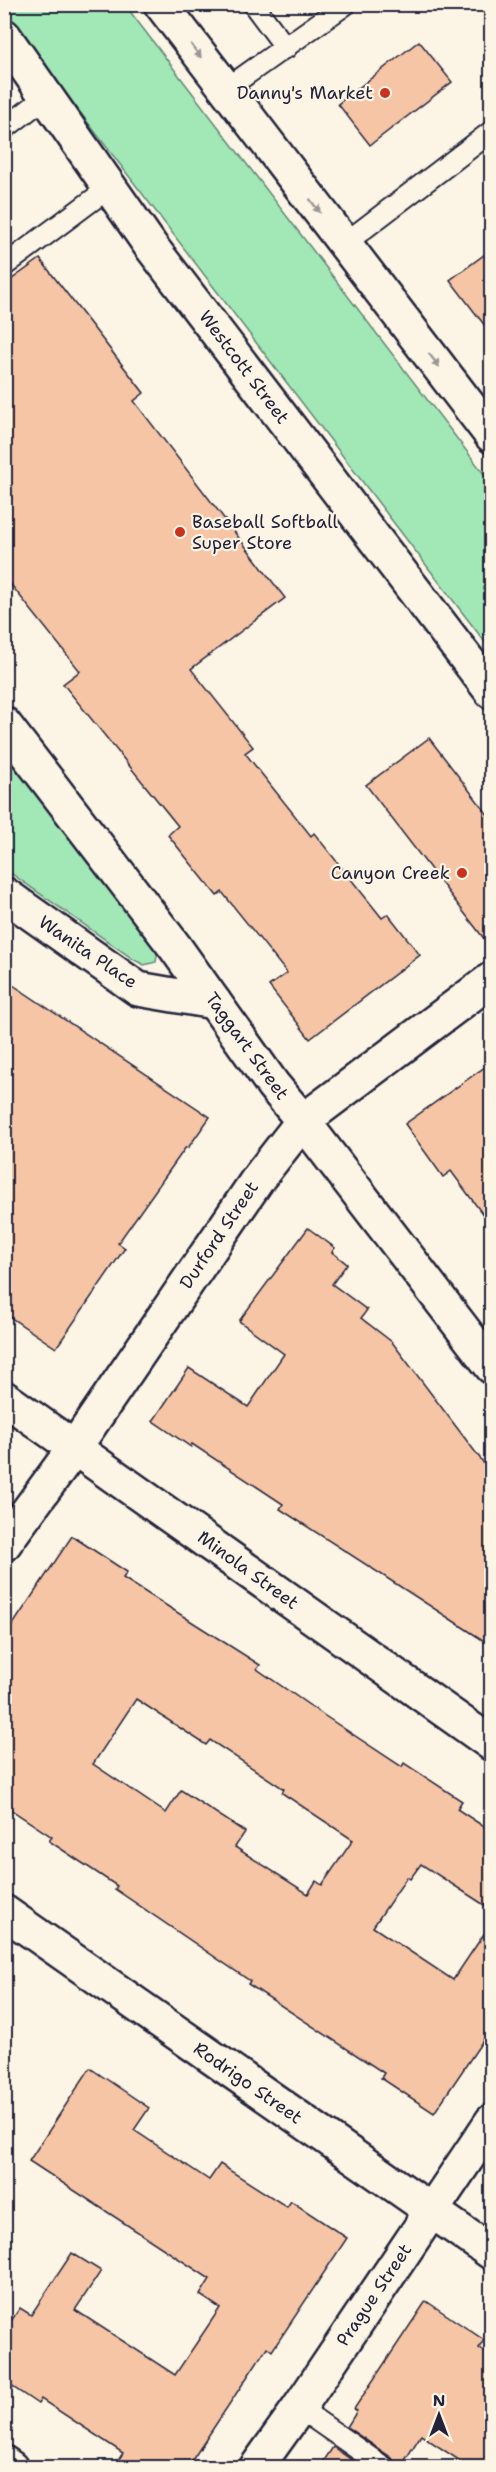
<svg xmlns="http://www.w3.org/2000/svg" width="496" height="2472" font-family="'Shantell Sans',sans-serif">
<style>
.green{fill:#a1e8b6;stroke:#628578;stroke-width:1.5}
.building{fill:#f6c5a6;stroke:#22223b;stroke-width:1.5;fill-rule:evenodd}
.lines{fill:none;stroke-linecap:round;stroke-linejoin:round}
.service-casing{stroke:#22223b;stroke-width:24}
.minor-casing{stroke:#22223b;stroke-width:38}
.secondary-casing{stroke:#22223b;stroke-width:38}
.service{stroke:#fcf5e5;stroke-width:20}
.minor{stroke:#fcf5e5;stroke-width:33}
.secondary{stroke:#fcf5e5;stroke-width:33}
.oneway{fill:#9a9698}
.poi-dot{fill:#c8321e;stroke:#fcf5e5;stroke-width:2}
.labels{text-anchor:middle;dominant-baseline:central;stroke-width:4.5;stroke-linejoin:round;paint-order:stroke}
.poi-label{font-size:18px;fill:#22223b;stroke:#fcf5e5;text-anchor:end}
.street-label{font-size:18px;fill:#22223b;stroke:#fcf5e5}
</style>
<rect width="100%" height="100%" fill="#fcf5e5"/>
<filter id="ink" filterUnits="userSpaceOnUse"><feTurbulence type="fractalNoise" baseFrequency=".0167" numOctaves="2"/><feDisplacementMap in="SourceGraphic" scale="12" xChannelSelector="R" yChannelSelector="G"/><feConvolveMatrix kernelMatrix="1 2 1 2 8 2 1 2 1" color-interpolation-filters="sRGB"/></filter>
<g filter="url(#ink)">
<g class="green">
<polygon points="4,5 125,5 491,483 491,650 8,18"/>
<polygon points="4,750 158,950 156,962 144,965 133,959 5,869"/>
</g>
<g class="building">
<polygon points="419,41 452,82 370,145 338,104"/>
<polygon points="492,249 492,335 450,280"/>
<polygon points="40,259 144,393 134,401 285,598 191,669 253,747 245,753 311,836 314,833 382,918 388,914 420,955 310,1039 269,986 287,973 222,892 217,896 168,835 178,826 63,684 80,671 4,576 4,285"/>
<polygon points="429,738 492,820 492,949 366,785"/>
<polygon points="4,979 210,1117 188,1148 186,1147 118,1243 125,1248 56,1348 4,1313"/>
<polygon points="492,1062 492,1227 451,1171 443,1177 405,1124"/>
<polygon points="308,1228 335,1248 332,1252 347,1264 332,1284 367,1310 361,1318 392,1342 492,1474 492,1646 280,1509 283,1504 192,1444 191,1447 153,1421 189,1368 248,1407 284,1354 239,1321"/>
<path d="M72,1536l55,36 -4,6 137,87 -3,4 68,47 77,51 2,-4 58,38 -5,8 35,23v78l-71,-46 -11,15 -3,-2 -34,50 80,53 39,-58v105l-58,86 -53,-35 3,-5 -136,-89 2,-3 -135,-92 2,-3 -68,-45 3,-4 -48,-32v-167zM136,1699l70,46 4,-5 74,49 -2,4 71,47 -31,45 -6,-4 -8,13 -73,-47 10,-15 -64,-42 -15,23 -73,-49z"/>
<polygon points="90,2068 149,2108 134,2130 209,2180 220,2164 287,2207 291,2201 347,2238 272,2351 267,2347 187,2468 113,2468 123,2453 41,2399 38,2404 4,2381 4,2331 20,2308 31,2315 72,2253 101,2271 75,2310 175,2375 220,2308 200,2295 210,2279 29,2161"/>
<polygon points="426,2301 484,2340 479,2348 492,2357 492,2468 471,2468 421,2435 400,2468 397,2468 392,2458 347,2427 357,2411 354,2409"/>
<polygon points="333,2447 363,2468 319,2468"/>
</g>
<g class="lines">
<defs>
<g id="service">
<polyline points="253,4 286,48"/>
<polyline points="226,89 346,4"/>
<polyline points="4,129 47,96"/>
<polyline points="344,244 492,131"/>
<polyline points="4,266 110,187"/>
<polyline points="299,2408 385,2468"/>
</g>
<g id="minor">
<polyline points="4,36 150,245 492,692"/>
<polyline points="4,724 175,947 273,1085 303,1121 492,1367"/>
<polyline points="4,894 138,989 214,1002"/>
<polyline points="4,1398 492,1744"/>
<polyline points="4,1544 75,1447 260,1176 303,1121 492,979"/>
<polyline points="4,1912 492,2253"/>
<polyline points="4,2463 11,2468"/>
<polyline points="256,2468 299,2408 492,2121"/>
</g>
<polyline id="secondary" points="161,4 492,436"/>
</defs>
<use href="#service" class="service-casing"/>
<use href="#minor" class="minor-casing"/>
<use href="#secondary" class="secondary-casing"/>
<use href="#service" class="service"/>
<use href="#minor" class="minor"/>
<use href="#secondary" class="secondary"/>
</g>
<defs><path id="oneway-solid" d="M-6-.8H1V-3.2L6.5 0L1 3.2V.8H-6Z" transform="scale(1.5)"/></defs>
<g class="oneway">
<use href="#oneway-solid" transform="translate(196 51) rotate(53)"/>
<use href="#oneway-solid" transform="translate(315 206) rotate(53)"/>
<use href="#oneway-solid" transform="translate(434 360) rotate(52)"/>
</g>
</g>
<g class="poi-dot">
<circle cx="385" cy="93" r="6"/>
<circle cx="180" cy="532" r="6"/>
<circle cx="462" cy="873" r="6"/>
</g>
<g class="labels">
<g class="poi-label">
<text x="373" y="93">Danny's Market</text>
<text x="192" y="522" text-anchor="start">Baseball Softball<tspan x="192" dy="21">Super Store</tspan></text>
<text x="450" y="873">Canyon Creek</text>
</g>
<g class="street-label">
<text transform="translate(244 367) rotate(53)">Westcott Street</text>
<text transform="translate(88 952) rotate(34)">Wanita Place</text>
<text transform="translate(247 1046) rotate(54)">Taggart Street</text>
<text transform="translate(219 1235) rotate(-56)">Durford Street</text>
<text transform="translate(248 1570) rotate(36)">Minola Street</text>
<text transform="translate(248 2083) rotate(35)">Rodrigo Street</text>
<text transform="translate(374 2295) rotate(-56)">Prague Street</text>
</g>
</g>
<rect width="496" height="2472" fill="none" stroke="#fcf5e5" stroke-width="24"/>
<rect x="12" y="12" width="472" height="2448" fill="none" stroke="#22223b" stroke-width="2" filter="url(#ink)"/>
<g transform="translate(439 2415)" stroke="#fcf5e5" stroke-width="4.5" paint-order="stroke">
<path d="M0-4.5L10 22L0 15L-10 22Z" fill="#22223b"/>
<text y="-9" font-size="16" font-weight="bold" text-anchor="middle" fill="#22223b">N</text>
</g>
</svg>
